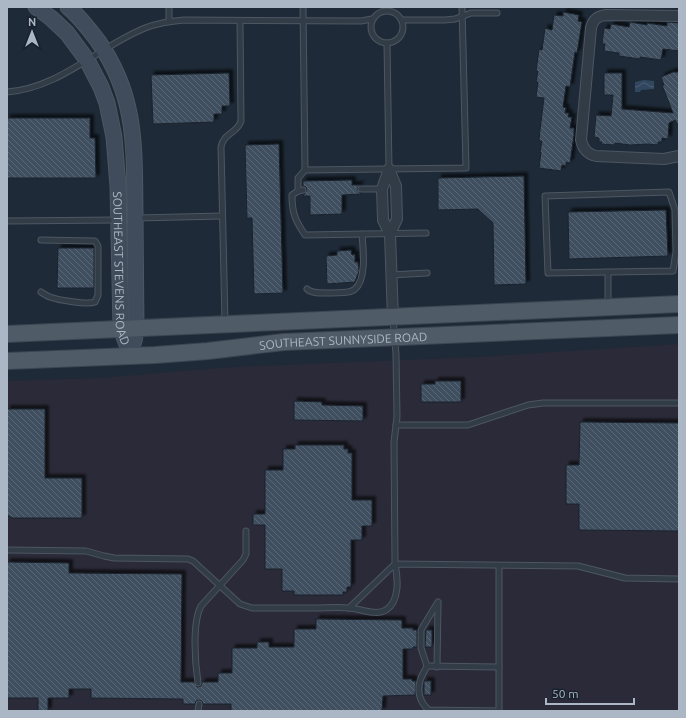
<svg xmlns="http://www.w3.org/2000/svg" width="686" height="718" font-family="Ubuntu,sans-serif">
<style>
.medical{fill:#2b2a38}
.water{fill:url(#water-waves)}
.building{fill:url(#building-back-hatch);stroke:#1a232e;filter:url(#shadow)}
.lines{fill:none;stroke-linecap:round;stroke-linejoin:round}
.service-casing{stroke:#4d5763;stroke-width:7}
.minor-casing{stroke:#4d5763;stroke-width:12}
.secondary-casing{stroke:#4d5763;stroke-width:17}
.primary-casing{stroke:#3c4551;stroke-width:18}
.service{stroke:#323c47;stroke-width:5}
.minor{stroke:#323c47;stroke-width:10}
.secondary{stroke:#404c5b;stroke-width:15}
.primary{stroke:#505b68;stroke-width:16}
.labels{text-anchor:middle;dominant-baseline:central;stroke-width:3.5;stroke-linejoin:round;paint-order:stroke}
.street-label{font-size:12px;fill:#acb7c5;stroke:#18212c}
</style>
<defs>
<pattern id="water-waves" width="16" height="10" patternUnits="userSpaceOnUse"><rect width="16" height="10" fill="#31475f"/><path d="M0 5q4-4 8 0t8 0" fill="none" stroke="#4c5f74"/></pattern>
<pattern id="building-back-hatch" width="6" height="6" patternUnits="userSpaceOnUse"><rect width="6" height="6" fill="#41505f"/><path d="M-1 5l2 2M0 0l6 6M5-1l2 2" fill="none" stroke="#5a6774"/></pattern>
<filter id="shadow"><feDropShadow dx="3.5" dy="-3.5" stdDeviation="1" flood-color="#0009"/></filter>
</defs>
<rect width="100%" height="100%" fill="#1e2a37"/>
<polygon class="medical" points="679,344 679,711 7,711 7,381 100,378 233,367 477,357"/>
<polygon class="water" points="644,80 654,81 654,89 641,90 640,92 635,92 635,82"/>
<g class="building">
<polygon points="563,12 579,15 578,21 582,22 577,53 575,52 570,87 566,86 563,107 566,108 565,113 569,113 568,117 572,117 570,128 574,128 574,135 570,163 566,162 566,166 562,165 561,171 539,168 541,152 540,152 542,141 539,141 540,130 544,98 536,97 538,82 536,82 538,71 536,71 539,49 542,50 545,28 552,30 554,15 563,16"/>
<polygon points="630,22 647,25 647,23 667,26 667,22 679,23 679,51 663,49 661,60 640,57 640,59 619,56 619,53 604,51 605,44 602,44 604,28 610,29 611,24 629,27"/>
<polygon points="673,72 679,72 679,127 675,120 669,123 668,139 662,138 662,142 658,142 658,145 648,144 630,145 615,143 615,145 601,144 602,142 599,142 599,138 594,137 596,115 611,116 613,95 604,95 604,73 622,73 622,109 673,113 662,85 664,85 661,77"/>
<polygon points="229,73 230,106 222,106 222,114 214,114 214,122 153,124 151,75"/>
<polygon points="7,118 90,118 90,138 95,138 96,178 7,178"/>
<polygon points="279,144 283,293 254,294 252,218 247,218 245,145"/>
<polygon points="524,176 526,284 494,285 493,223 478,209 438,210 438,178"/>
<polygon points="352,180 352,185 361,185 358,187 357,189 361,194 342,195 342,214 310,215 310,196 303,196 307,190 306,187 303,186 303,181"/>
<polygon points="666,210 668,256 569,259 568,212"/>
<polygon points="58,248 94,248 94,288 57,288"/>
<polygon points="351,250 352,255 355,254 355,262 358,262 359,271 355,282 327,284 326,256 337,255 337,251"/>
<polygon points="435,381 461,381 461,402 421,402 421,384 435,384"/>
<polygon points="294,401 322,402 322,405 363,406 363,421 294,420"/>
<polygon points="7,409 45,409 45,478 82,478 82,518 13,518 7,515"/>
<polygon points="580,422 679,423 679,531 579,530 579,504 566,504 566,465 579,465"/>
<polygon points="295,445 344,445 344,449 348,449 348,453 352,453 352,500 372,500 372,526 362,526 362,540 351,540 351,587 347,587 347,592 343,592 343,595 294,595 294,591 282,591 282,569 265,569 265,525 253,525 253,514 265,514 265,470 283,470 283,449 295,449"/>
<polygon points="7,562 69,563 69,573 182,574 181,682 194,682 197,687 201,686 202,682 218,682 218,673 232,673 232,648 257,648 257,642 269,642 269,647 294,647 294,629 316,629 316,619 402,620 402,628 413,628 413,630 417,630 417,647 413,647 413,649 403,649 403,679 412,679 412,681 416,681 415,695 383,696 382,711 231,711 231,704 203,704 202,701 199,700 196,701 195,704 183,704 183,699 91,698 91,689 69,689 69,698 48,698 48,711 38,711 38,698 7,698"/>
<polygon points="426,630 432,630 432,647 425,647"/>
<rect x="424" y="681" width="7" height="14"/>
</g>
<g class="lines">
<defs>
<g id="service">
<circle cx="387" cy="27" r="16"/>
<polyline points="402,20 445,20 455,19 471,13 497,13"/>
<polyline points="169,21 169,7"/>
<polyline points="387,43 389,169"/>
<path d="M7,92c53,-4 91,-45 138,-64 13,-5 26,-7 39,-8l177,1 11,-2"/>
<polyline points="305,170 466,168 462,7"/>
<polyline points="361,189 382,189"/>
<path d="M303,190l-5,1 -6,4c0,18 3,25 13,40l121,-2"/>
<polyline points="298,191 298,178 305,170 303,7"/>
<polygon points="669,192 675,210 676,252 673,271 548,273 545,196"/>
<polyline points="137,218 222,216"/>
<polyline points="7,221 117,220"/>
<path d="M41,240l54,1 3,5v49l-3,7c-8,3 -37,-2 -45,-5 -3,-1 -6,-3 -9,-5"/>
<polyline points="608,272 608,305"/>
<polyline points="391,275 427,273"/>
<path d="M307,289c5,5 16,4 24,4 7,-1 19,1 24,-4 12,-10 8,-41 7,-55"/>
<path d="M225,322l-4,-175c3,-15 16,-13 20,-26l-1,-100"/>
<polyline points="396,425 468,425 528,405 543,403 679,403"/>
<path d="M7,550l79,1 18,5 10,2 74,1 5,2 47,43 12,4c20,0 41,0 61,0 12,0 25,-1 37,0 11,1 26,8 36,2 14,-9 12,-32 9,-46l-1,-122 3,-25 -1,-63 -3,-36"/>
<path d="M438,602l-17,28v18l6,18c-2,5 -6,10 -7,15 -3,11 0,22 9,29l70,1"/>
<polyline points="349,608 395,564 578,566 625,578 679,579"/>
<polyline points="427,666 499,667"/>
<polyline points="437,667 438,603"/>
<path d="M198,683c-3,-20 -6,-60 3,-77l42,-46 3,-6v-23"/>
<polyline points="198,711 199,704"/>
<polyline points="499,711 499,566"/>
</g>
<g id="minor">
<path d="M679,16l-73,-1c-9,1 -13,5 -15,13l-10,112c2,9 6,14 15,16l68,3 15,-3"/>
<polyline points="389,169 396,186 397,219 390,234 393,318"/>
<polyline points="389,169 382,189 383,220 390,234"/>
</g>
<g id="secondary">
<path id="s1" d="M36,7l15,11 16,15 20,27 14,27 6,16 7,34 4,49 3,143 10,26"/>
<path d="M68,7c12,10 21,22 30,34 40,57 36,109 37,175 0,38 1,75 1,113l-2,12"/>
</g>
<g id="primary">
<polyline points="7,334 679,304"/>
<path id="s2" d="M7,361l148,-6 53,-4 76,-9 395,-17"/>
</g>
</defs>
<use href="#service" class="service-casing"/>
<use href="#minor" class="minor-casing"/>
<use href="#secondary" class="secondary-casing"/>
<use href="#primary" class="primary-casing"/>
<use href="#service" class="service"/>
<use href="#minor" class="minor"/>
<use href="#secondary" class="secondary"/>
<use href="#primary" class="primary"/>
</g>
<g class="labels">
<g class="street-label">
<text stroke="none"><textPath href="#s1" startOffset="288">SOUTHEAST STEVENS ROAD</textPath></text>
<text stroke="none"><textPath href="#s2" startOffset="337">SOUTHEAST SUNNYSIDE ROAD</textPath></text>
</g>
</g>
<rect width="686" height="718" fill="none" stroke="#acb7c5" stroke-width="16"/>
<g transform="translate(32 32)" stroke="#18212c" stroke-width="3" paint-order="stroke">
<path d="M0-3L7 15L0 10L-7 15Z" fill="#acb7c5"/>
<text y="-6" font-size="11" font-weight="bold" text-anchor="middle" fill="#acb7c5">N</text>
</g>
<path d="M546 698v6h88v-6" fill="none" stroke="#acb7c5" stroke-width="2"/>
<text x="552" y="698" font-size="12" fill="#acb7c5" stroke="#18212c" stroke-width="3" paint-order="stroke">50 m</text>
</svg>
